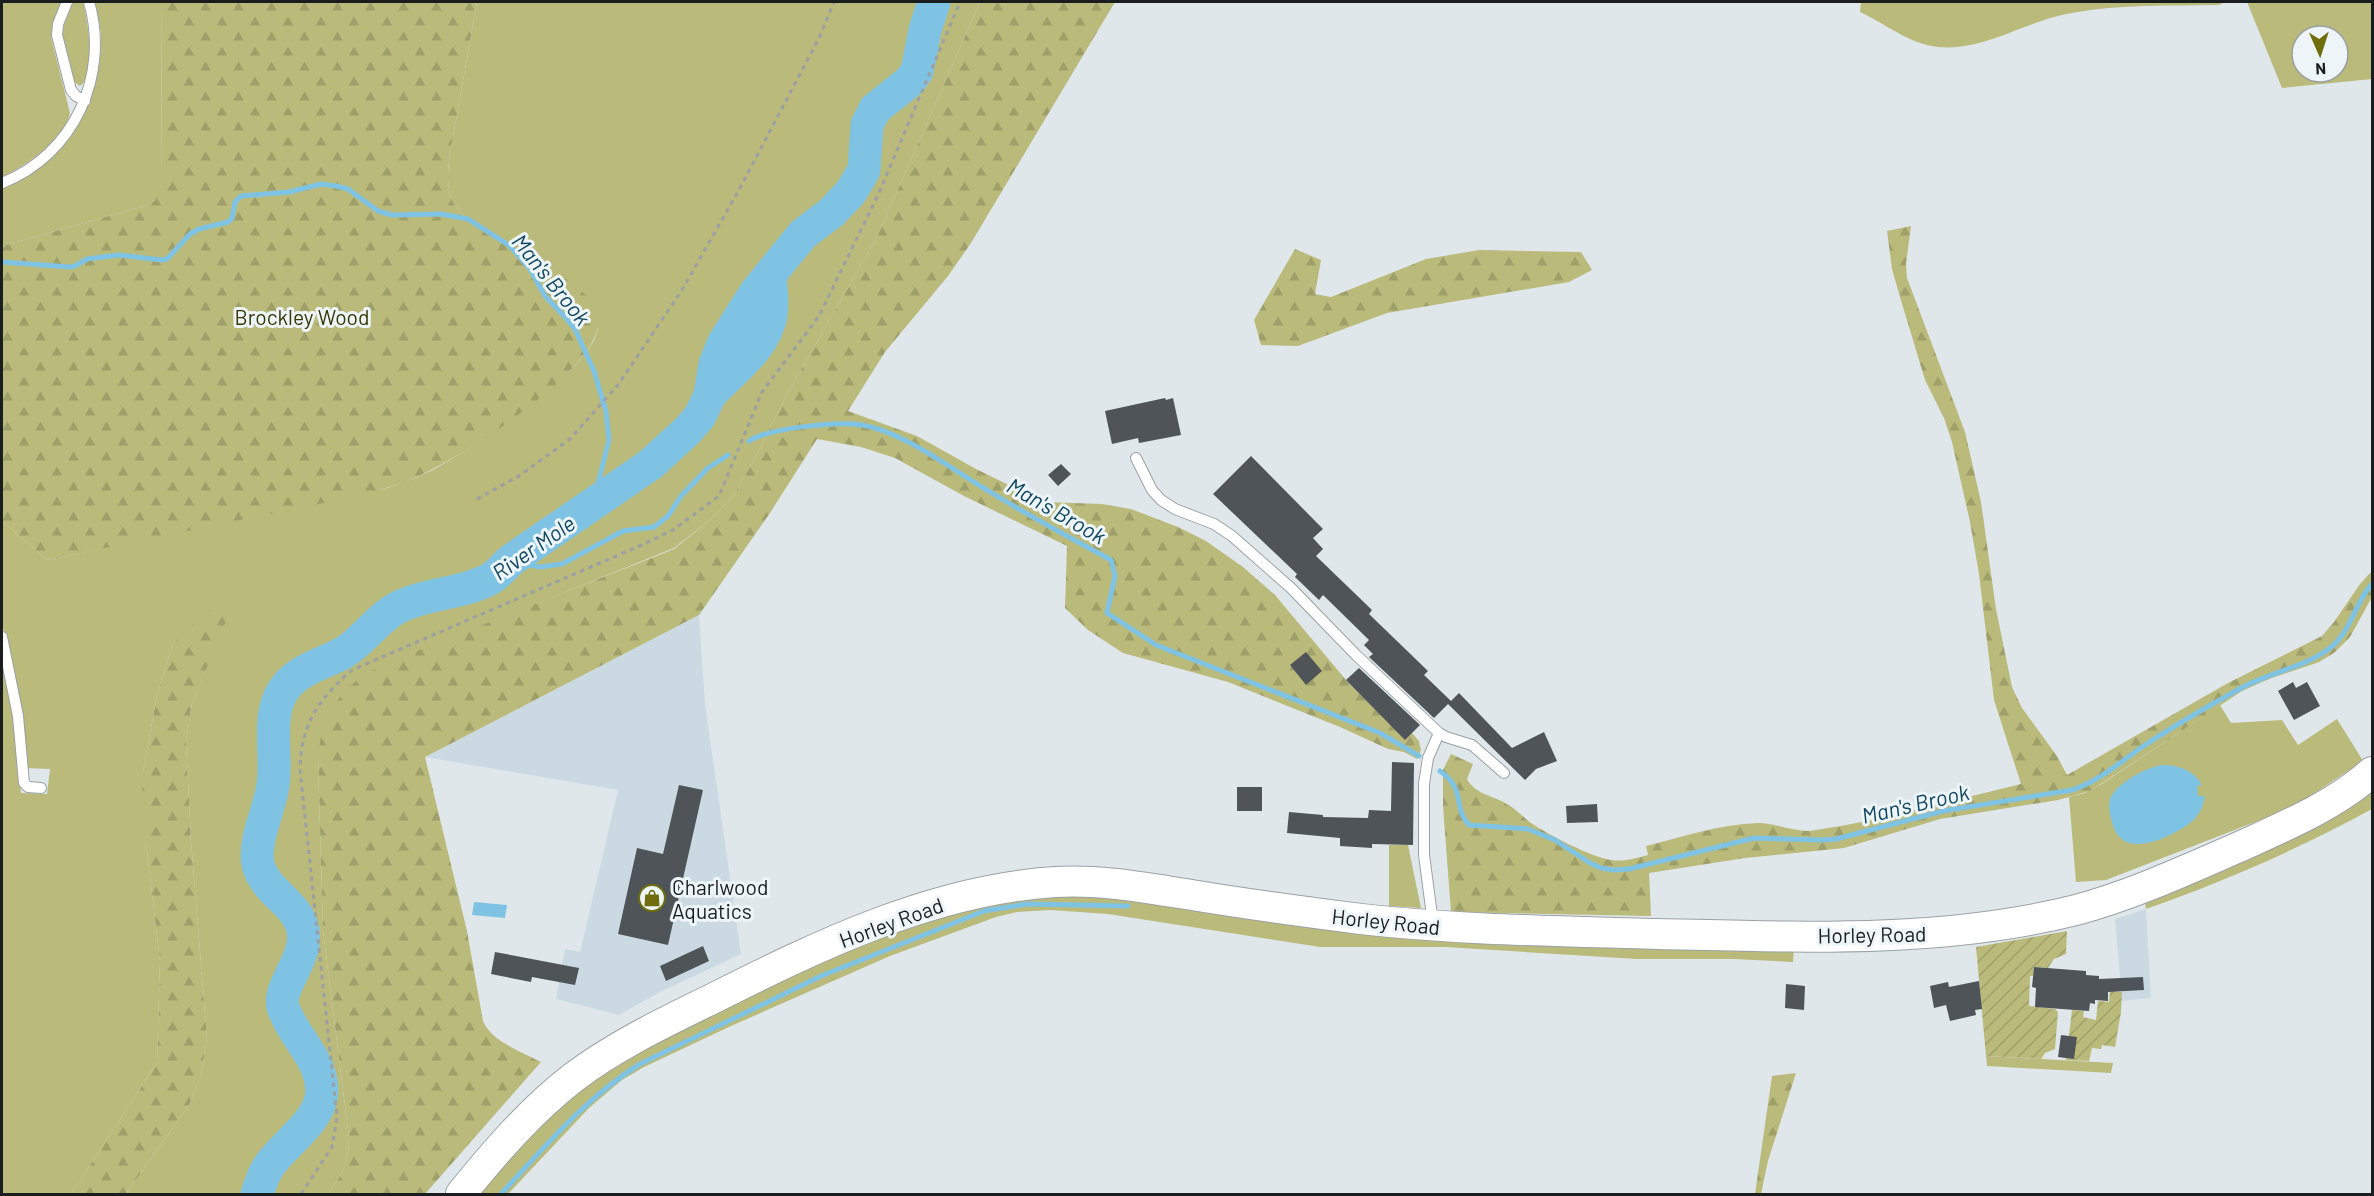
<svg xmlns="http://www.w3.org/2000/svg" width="2374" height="1196" font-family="Barlow,sans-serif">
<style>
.built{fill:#cbdae2}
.grass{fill:#baba7b;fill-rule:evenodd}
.forest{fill:url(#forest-firs)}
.garden{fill:url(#garden-furrows)}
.water{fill:#7fc3e4}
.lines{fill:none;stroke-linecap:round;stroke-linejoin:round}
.stream{stroke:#7fc3e4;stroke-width:5}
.river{stroke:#7fc3e4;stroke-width:33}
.building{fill:#4e5457}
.lane-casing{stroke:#9aa1a5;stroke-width:12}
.secondary-casing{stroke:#9aa1a5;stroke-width:32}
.path{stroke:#9aa0a3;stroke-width:3;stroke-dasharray:4.5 4.5;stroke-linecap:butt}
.lane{stroke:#fff;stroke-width:10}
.secondary{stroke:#fff;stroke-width:30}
.labels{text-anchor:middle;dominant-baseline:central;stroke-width:6;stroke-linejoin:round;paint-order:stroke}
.park-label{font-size:21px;fill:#373602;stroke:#edf5f8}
.poi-label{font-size:21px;fill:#1a1d1e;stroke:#edf5f8;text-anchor:start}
.street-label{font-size:21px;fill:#1a1d1e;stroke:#edf5f8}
.water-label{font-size:22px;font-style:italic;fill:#0e475e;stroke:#edf5f8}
</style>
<defs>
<pattern id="forest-firs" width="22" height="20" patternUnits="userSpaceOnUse" patternTransform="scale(1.5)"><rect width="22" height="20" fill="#baba7b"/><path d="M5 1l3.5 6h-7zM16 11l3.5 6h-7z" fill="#9f9f6a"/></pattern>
<pattern id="garden-furrows" width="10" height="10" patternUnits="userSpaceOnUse" patternTransform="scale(1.5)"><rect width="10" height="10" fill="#baba7b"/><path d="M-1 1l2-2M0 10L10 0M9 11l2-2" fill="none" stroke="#9f9f6a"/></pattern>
</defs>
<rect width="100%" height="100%" fill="#e0e7eb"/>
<g class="built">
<polygon points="699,615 705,704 741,954 660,992 619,1015 556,999 565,949 580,952 618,790 425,757"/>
<polygon points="2146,909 2151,998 2122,1001 2115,919"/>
</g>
<g class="grass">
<path d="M2,2h59l-7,18 -3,17 19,76c-6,28 -45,53 -68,64z"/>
<path d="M73,2h10c4,17 15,72 -3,84l-7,-5c-8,-31 -18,-49 0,-79z"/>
<path d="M94,2h68l-1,184c-2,10 -5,14 -13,19l-146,41v-58c61,-26 99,-82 99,-150 0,-12 -4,-25 -7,-36z"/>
<path d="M477,2h503l-103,235 -87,152 -39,76 -18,31 -22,23 -37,29 -305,124 -51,87 5,171 26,208c0,23 -7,38 -21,56h-202l63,-89 12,-30 6,-37 -16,-197 -5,-100 6,-38 33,-81 -52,21 -16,52 -14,77 4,79 13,110 -3,102 -86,131h-69v-539c9,46 17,91 19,138l26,1 3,-25 -24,-1 -21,-135 -3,-7v-105l45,39 340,-72c18,-6 35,-12 51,-21 35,-20 161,-101 160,-142 0,-37 -61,-62 -88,-79 -14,-9 -27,-20 -42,-27 -22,-18 -21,-34 -19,-60z"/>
<path d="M1861,2h364l-6,3c-49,1 -98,-1 -147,8 -52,8 -100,49 -155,29 -20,-8 -38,-21 -57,-30z"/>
<path d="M2247,2h125v77l-90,9zM2302,36h36v36h-36z"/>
<polygon points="2220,705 2231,723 2282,720 2298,745 2337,719 2363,761 2307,798 2268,817 2106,880 2076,882 2069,797 2085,793 2100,785"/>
<path d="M2372,780v29c-73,40 -147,72 -226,100l-1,-7z"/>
<polygon points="1389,845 1408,845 1421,908 1389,906"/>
<polygon points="1030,890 1794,949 1793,962 1733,959 1637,959 1445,947 1320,947 1108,914 1050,910 1017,912 996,917 890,956 731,1026 644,1067 622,1080 589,1108 508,1194 465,1194 594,1070 877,929"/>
<polygon points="1986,1056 2113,1063 2111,1073 1987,1066"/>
</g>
<g class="forest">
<path d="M162,2h315l-28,157c-2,26 -3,42 19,60 15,7 28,18 42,27 24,15 80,39 88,69 13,51 -153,154 -196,168 -43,14 -88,22 -133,31 -74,15 -148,31 -222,46l-45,-39v-275l146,-41 7,-5 6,-14z"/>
<path d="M980,2h135l-144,241 -23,33 -63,76 -37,59 69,25 59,33 68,33 58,2 29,5 47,18 28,14 37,26 32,28 71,85 59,59 7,-6 7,8 2,9 -4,9 -13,-7 -16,-3 -48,-22 -112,-45 -105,-29 -35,-23 -23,-22 2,-62 -103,-50 -69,-38 -34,-11 -44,-8 -47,74 -71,102 -274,142 42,174 16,90c9,21 39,31 58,41l-116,132h-97c14,-18 21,-33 21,-56l-26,-208 -5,-171 3,-24 10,-26 16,-21 22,-16 15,-8 290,-115 37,-30 22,-23 18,-31 39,-76 87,-152z"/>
<path d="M1911,226l-5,38 1,14 58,154 16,70 15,107 16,78 10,21 35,48 10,19 161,-92 94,-47 12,-14 26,-38 12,-13v26l-22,40 -16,16 -15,9 -50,17 -27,12 -152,100 -32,9 -118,19 -96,29 -99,10 -96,15 2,43 -200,-4 -8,-106v-36l8,-16 22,10 -6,15c8,15 24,16 38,24 10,5 17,13 26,20 18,12 60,34 80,37 13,2 25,-2 37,-5l-2,-9c36,-9 75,-22 112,-23 20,0 38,11 58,7 70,-10 137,-30 205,-46l-27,-84 -15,-126 -9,-52 -18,-80 -8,-24 -19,-38 -25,-83 -8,-28 -5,-38z"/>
<polygon points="1295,249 1321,260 1315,294 1331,297 1426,259 1479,250 1581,252 1592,270 1569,282 1387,313 1298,346 1261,345 1254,320"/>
<polygon points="236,587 235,600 192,703 186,741 191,841 207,1038 201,1075 189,1105 126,1194 71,1194 157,1063 160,961 147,851 142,797 143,772 157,695 173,643"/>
<polygon points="1796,1073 1768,1161 1761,1194 1755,1194 1772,1076"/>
</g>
<g class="garden">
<polygon points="2067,931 2066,954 2054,959 2048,968 2034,967 2033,976 2030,976 2029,1006 2055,1009 2058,1012 2055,1049 2045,1053 2041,1059 1986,1056 1976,947"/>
<polygon points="2110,991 2122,992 2121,1012 2115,1047 2102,1045 2101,1049 2092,1048 2089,1061 2066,1060 2072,1010 2084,1011 2083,1017 2096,1020 2098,1001 2109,1002"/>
</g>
<g class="water">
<path d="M2163,765c17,0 31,6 39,20l-5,1 1,10h7c-3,20 -14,28 -31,37 -21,11 -54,22 -62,-11 -2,-7 -4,-16 -2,-23 5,-15 38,-33 53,-34z"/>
<polygon points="474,902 507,905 505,918 472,915"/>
</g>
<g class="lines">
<g class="stream">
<polyline points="2,262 70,267 75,266 87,259 119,255 161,260 167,259 190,234 199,229 228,222 232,218 235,202 241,196 289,192 321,184 336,186 348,189 378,211 392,215 441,214 468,219 510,246 530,269 545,296 566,318 575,329 594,371 606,411 609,440 592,507"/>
<path d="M749,441c20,-13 89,-20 113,-16 42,7 89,44 125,65 40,25 82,47 124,70l4,16 -8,37 49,32 224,88 39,23"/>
<polyline points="510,561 540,567 562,564 623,531 654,527 668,516 681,496 708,468 728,455"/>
<path d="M1440,771c27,19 12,36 29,54l59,4 27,11 35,23 11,5 13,2 15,-1 125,-31 68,2 14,-1 107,-28 129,-21c28,-9 49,-29 73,-45 32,-21 65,-40 98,-58 28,-15 62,-20 87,-39 21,-16 25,-46 42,-64"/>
<path d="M501,1194c43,-46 84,-96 139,-130l181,-88 163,-65 43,-7 101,2"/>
</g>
<g class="river">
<path d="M710,395c21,-24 49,-41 59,-72 5,-14 2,-33 1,-47"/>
<path d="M257,1194c4,-11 7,-23 15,-32 15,-20 44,-39 49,-64 6,-36 -28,-59 -38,-91 -6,-20 25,-47 20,-77 -5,-27 -39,-38 -45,-66 -5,-22 12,-56 15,-79 5,-33 -9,-74 15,-101 15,-16 37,-21 55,-31 21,-12 34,-35 56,-46 29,-14 63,-13 91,-28 7,-4 14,-12 20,-18l141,-97 37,-34 12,-14 10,-21 5,-31 9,-22 31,-49 48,-59 28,-21 20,-21 13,-22 3,-45 8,-16 35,-28 7,-10 8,-41 9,-28"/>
</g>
</g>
<g class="building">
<polygon points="1165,398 1166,400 1173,398 1181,435 1139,443 1138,438 1112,444 1105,411"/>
<polygon points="1251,456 1323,529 1313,538 1323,549 1316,556 1372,610 1369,614 1428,671 1424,675 1451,701 1459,693 1512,748 1544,732 1557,761 1536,769 1525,780 1448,704 1434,718 1369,657 1373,654 1364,645 1369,640 1323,595 1319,600 1295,577 1297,574 1213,494"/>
<polygon points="1061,464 1071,474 1058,486 1048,475"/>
<polygon points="1306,652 1322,671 1306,685 1290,665"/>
<polygon points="1359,668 1420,725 1405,740 1346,680"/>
<polygon points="2293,682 2296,688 2307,682 2320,706 2294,720 2278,691"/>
<polygon points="1392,762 1414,763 1413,845 1372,844 1372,848 1340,846 1340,838 1287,833 1289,812 1323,815 1323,817 1368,818 1369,810 1391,811"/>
<polygon points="679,785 703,790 668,945 618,934 637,848 663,854"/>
<rect x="1237" y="787" width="25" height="24"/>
<polygon points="1597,804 1598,822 1567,823 1566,806"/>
<polygon points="703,946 709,961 666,981 660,966"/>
<polygon points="495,952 579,968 575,985 532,977 531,982 491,974"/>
<polygon points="2034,967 2086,971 2086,975 2099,976 2099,979 2143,977 2144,990 2108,992 2108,1001 2095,1000 2095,1004 2090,1003 2089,1011 2035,1007 2036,988 2032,987"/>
<polygon points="1979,981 1982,1009 1975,1010 1976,1015 1950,1021 1946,1005 1934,1008 1930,986 1948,982 1949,987"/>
<polygon points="1786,984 1805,986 1804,1010 1785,1008"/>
<polygon points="2061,1035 2077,1037 2074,1059 2058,1057"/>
</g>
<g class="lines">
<defs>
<g id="lane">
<polyline points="67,2 58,24 57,35 71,90 76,96 85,101"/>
<path d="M2,183c72,-28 108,-108 87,-181"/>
<polyline points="1136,458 1152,490 1161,500 1175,509 1214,524 1232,536 1291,588 1356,655 1439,733 1446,737 1472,745 1504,773"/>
<polyline points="2,637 18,716 24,783 28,787 41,788"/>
<polyline points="1433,923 1424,855 1424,784 1428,758 1439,733"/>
</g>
<path id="secondary" d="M461,1194c34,-42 70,-84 113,-117 41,-31 89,-54 134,-76 109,-55 224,-111 347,-119 48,-3 96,7 143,14 54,9 108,16 163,23 98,11 197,12 297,15 139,3 282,10 418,-24 56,-15 110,-40 163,-63 46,-21 95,-41 133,-75"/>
</defs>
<use href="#lane" class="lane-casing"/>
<use href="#secondary" class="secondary-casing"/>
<g class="path">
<polyline points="477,499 519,476 570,439 618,385 682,290 740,188 819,38 834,2"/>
<path d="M301,1194l31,-47 5,-30 -37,-347c1,-47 19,-71 52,-100l292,-126 29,-14 46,-34 43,-104 57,-76 59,-121 82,-193"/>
</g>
<use href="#lane" class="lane"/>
<use href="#secondary" class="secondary"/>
</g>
<defs>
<symbol id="shop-ring" viewBox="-11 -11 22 22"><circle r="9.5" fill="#edf5f8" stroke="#6f6d0d" stroke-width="1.5"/><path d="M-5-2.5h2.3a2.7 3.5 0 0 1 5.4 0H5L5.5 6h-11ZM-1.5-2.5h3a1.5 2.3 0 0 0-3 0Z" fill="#6f6d0d"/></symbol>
</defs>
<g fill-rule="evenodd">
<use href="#shop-ring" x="637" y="883" width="30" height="30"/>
</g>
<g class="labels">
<g class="park-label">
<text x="302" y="316">Brockley Wood</text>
</g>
<g class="poi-label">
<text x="672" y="886">Charlwood<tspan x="672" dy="24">Aquatics</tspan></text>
</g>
<g class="street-label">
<text transform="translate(1386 921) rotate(6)">Horley Road</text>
<text transform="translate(891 922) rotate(-20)">Horley Road</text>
<text transform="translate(1872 934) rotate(-1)">Horley Road</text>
</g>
<g class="water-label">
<text transform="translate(552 279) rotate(51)">Man's Brook</text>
<text transform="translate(1057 510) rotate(30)">Man's Brook</text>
<text transform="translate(533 547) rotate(-35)">River Mole</text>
<text transform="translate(1915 803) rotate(-13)">Man's Brook</text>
</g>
</g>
<rect width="2374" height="1196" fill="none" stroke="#1a1d1e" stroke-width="6"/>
<g transform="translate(2320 54) rotate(177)"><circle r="28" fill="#edf5f8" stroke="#999fa1" stroke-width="1.5"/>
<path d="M0-4.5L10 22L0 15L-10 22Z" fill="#6f6d0d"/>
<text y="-9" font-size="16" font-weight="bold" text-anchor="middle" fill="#1a1d1e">N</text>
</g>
</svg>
